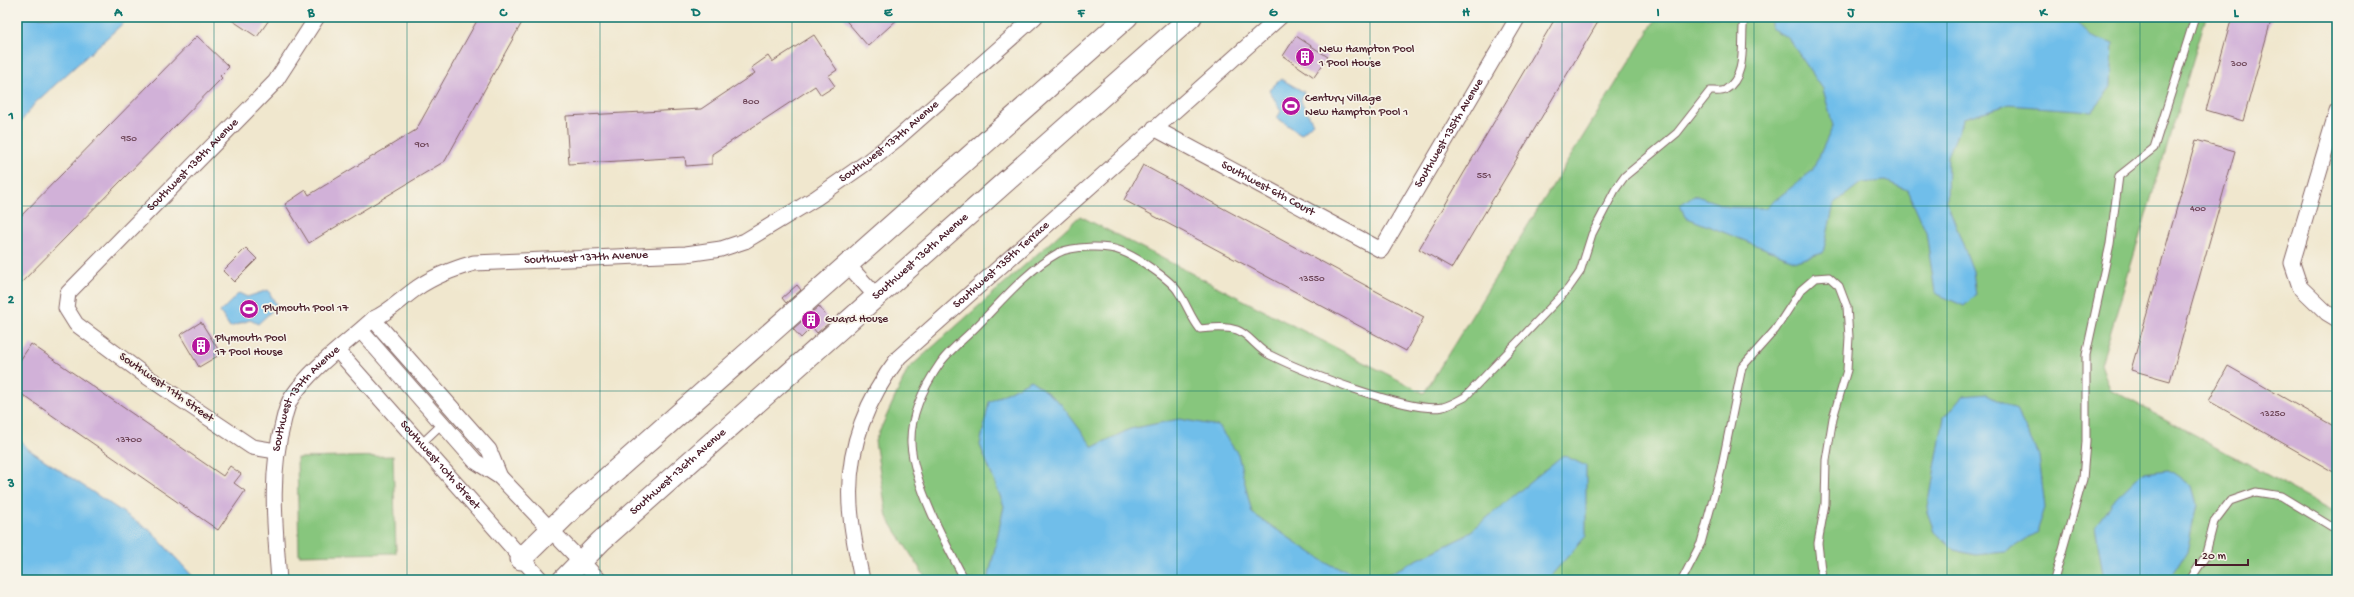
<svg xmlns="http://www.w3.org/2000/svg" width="2354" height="597" font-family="'Gochi Hand',sans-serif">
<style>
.green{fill:#87c67d;stroke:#687254}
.water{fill:#70beea;stroke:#5d6e8a}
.building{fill:#d1b1d8}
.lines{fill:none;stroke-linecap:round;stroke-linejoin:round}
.lane-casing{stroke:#846564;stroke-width:9}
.street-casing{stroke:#846564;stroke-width:17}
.secondary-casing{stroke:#846564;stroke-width:23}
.lane{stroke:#fff;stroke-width:7}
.street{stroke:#fff;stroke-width:15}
.secondary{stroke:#fff;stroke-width:21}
.grid{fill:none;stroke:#0f766e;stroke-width:1;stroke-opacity:0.55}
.labels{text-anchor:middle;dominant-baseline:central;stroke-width:3.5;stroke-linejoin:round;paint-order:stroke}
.number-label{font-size:10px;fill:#6c4456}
.poi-label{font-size:12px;fill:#4a1f2b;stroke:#f7f3e8;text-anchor:start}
.street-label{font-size:12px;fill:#4a1f2b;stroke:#f7f3e8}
.neatline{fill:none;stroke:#0f766e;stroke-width:1.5}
.grid-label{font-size:13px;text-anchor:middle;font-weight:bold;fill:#0f766e}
</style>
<rect width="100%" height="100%" fill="#f7f3e8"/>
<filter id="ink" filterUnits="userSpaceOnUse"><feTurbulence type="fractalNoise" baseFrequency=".025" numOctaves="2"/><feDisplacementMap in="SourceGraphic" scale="8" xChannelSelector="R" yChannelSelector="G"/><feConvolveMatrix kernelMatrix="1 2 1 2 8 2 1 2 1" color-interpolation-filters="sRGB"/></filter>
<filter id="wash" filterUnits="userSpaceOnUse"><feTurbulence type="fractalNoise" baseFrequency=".012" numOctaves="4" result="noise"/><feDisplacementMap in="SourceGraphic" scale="16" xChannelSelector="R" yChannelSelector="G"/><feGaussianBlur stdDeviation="0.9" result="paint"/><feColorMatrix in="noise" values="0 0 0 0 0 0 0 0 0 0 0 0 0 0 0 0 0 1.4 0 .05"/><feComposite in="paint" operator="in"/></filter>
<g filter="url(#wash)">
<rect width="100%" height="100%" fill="#f0e7ce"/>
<g class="green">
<polygon points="1657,17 2206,17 2101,364 2110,389 2337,513 2337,580 927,580 887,517 875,441 908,369 1080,216 1424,393"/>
<polygon points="393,456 396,553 299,555 297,458"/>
</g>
<g class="water">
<polygon points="17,17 130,17 35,103 17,127"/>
<polygon points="1771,17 2070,17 2090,35 2113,44 2111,87 2092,111 2007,105 1964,118 1948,156 1947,202 1973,271 1976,295 1964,306 1935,293 1926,232 1907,190 1886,181 1861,183 1834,204 1823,253 1796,261 1685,217 1680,205 1694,195 1729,207 1765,208 1812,171 1833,126 1823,89 1788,38 1771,28"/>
<polygon points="1281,79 1304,92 1301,101 1313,123 1301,134 1277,118 1281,111 1269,90"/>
<polygon points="268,290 277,306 258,324 250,320 230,327 220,312 239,293 247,297"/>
<polygon points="1031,380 1060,403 1093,447 1130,429 1179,419 1218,426 1238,454 1252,513 1328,564 1376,580 1465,536 1563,455 1586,466 1586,536 1547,580 988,580 1004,506 980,445 989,402"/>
<polygon points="1987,394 2016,409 2039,456 2045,508 2037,532 2006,552 1975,555 1954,550 1934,531 1927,512 1944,417 1962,396"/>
<polygon points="17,435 28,449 151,531 196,580 17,580"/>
<polygon points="2169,470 2192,486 2197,504 2187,552 2173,574 2165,580 2104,580 2095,526 2116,498 2142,473"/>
</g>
<g id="blocks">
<g class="building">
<polygon points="227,17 271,17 257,37"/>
<polygon points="479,17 525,17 445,161 309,243 285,204 306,190 309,195 416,130"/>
<polygon points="843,17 900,17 868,46"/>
<polygon points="1556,17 1601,17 1452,268 1419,249"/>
<polygon points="2232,17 2272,17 2243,121 2206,110"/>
<polygon points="814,35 837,70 828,76 835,86 821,95 815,86 712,154 712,164 686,166 685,157 569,164 566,116 701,109 755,73 751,68 768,56 772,62"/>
<polygon points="197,36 229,67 220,76 222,78 17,287 17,220"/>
<polygon points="1296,36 1328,57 1314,77 1283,56"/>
<polygon points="2196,140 2235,151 2170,381 2131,370"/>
<polygon points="1143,165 1424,317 1406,351 1124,200"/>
<polygon points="246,248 257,259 234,282 223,271"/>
<polygon points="797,285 801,290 786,303 782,298"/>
<polygon points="819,306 830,322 817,333 812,327 801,338 793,329"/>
<polygon points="201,322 221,354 199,367 180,335"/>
<polygon points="31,344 223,476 230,466 241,474 234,483 245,491 218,530 17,391 17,365"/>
<polygon points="2228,366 2337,428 2337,474 2209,401"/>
</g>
</g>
</g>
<g filter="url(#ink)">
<use href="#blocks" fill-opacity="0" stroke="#846564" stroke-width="1"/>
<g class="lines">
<defs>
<g id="lane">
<polyline points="421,444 442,424"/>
<path d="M965,580c-19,-35 -52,-97 -54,-137 -1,-29 14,-58 30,-81 9,-12 23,-23 34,-34 26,-26 51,-57 83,-75 14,-7 48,-8 63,-2 14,5 51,29 58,42 8,12 12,25 21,36 12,-1 25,-3 37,1 12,4 21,20 33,25 32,16 141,59 173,52 8,-2 16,-7 22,-10l103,-108 12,-17 12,-38 23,-44 10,-14 52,-43 33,-42c4,0 12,1 15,-1 24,-14 15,-51 19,-73"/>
<polyline points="1682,580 1701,543 1721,470 1742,367 1775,330 1801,290 1815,278 1829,277 1839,286 1847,307 1849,337 1847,370 1833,418 1826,460 1825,504 1818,543 1822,580"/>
<polyline points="2054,580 2083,479 2086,442 2086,355 2110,244 2119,176 2154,148 2195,17"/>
<polyline points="2190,580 2205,557 2214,522 2230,501 2256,492 2281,496 2337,530"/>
</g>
<g id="street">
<polyline points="2337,111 2292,263 2300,287 2327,313 2337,319"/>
<path id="s1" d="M1154,128l227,122 137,-233"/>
<polyline points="847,264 877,297"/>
<polyline points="373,319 489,450 500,477"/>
<polyline points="361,331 475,461 500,477 599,580"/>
<path id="s2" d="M338,351l203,229"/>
<path id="s3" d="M276,451l-24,-4 -106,-71 -70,-52 -10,-16 2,-15 207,-211 42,-65"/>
<path id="s4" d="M279,580c-4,-53 -10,-105 4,-157 2,-9 4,-19 9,-26 21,-31 54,-53 81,-78 17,-7 29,-21 44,-31 17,-12 36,-19 57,-25l212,-9 35,-5 24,-8 71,-43 50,-35 32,-25 137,-121"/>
<path id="s5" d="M862,580c-4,-21 -9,-42 -11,-63 -7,-59 12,-113 48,-160l381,-340"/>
</g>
<g id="secondary">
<polyline points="521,559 573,508 1127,17"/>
<path id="s6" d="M563,580l38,-39 590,-524"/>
</g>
</defs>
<use href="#lane" class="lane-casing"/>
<use href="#street" class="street-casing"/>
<use href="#secondary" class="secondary-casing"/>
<use href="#lane" class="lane"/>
<use href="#street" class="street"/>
<use href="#secondary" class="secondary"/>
</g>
</g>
<path class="grid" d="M214,17v563M407,17v563M600,17v563M792,17v563M984,17v563M1177,17v563M1370,17v563M1562,17v563M1754,17v563M1947,17v563M2140,17v563M17,206h2320M17,391h2320"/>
<defs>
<symbol id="building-disc" viewBox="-11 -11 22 22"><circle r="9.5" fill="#b5179e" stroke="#f7f3e8"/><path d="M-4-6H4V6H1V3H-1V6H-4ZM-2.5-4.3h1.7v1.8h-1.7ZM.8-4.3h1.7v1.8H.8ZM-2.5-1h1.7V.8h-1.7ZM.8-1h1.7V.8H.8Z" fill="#fff"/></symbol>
<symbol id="stadium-disc" viewBox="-11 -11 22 22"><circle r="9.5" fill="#b5179e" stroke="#f7f3e8"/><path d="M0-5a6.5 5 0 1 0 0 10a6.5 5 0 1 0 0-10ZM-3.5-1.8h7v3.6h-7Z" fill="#fff"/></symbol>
</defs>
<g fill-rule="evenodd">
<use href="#building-disc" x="1294" y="46" width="22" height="22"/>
<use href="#stadium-disc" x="1280" y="95" width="22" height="22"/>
<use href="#stadium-disc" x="238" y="298" width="22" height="22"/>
<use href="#building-disc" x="800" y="309" width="22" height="22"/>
<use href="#building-disc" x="190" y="335" width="22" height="22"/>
</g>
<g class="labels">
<g class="number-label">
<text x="2239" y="64">300</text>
<text x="751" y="102">800</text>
<text x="129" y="139">950</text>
<text x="422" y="145">901</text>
<text x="1484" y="176">551</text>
<text x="2198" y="209">400</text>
<text x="1312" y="279">13550</text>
<text x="2273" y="414">13250</text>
<text x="129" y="440">13700</text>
</g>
<g class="poi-label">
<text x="1319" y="50">New Hampton Pool<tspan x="1319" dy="14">1 Pool House</tspan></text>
<text x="1305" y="99">Century Village<tspan x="1305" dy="14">New Hampton Pool 1</tspan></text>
<text x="263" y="309">Plymouth Pool 17</text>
<text x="825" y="320">Guard House</text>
<text x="215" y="339">Plymouth Pool<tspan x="215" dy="14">17 Pool House</tspan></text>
</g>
<g class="street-label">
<text stroke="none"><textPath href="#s1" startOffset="393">Southwest 135th Avenue</textPath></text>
<text stroke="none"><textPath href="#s4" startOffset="863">Southwest 137th Avenue</textPath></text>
<text stroke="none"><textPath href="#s3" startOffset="452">Southwest 138th Avenue</textPath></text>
<text stroke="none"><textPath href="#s1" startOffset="129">Southwest 6th Court</textPath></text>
<text stroke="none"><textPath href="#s6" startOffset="482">Southwest 136th Avenue</textPath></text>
<text stroke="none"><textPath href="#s4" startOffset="527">Southwest 137th Avenue</textPath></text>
<text stroke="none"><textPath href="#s5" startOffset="373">Southwest 135th Terrace</textPath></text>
<text transform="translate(166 388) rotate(35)">Southwest 11th Street</text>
<text stroke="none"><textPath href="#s4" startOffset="191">Southwest 137th Avenue</textPath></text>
<text stroke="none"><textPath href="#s2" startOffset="153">Southwest 10th Street</textPath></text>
<text stroke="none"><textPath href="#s6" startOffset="158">Southwest 136th Avenue</textPath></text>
</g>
</g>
<rect width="2354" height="597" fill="none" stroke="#f7f3e8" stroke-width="44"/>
<path d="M2196 559v6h52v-6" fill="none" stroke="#4a1f2b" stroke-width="2"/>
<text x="2202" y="559" font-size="12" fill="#4a1f2b" stroke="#f7f3e8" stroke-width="3" paint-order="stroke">20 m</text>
<rect x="22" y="22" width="2310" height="553" class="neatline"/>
<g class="grid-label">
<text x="118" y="16">A</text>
<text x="311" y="16">B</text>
<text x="503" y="16">C</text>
<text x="696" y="16">D</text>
<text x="888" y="16">E</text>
<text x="1081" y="16">F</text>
<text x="1273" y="16">G</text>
<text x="1466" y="16">H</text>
<text x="1658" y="16">I</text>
<text x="1851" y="16">J</text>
<text x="2043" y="16">K</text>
<text x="2236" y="16">L</text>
<text x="11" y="119">1</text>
<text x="11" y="303">2</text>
<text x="11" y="487">3</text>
</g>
</svg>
